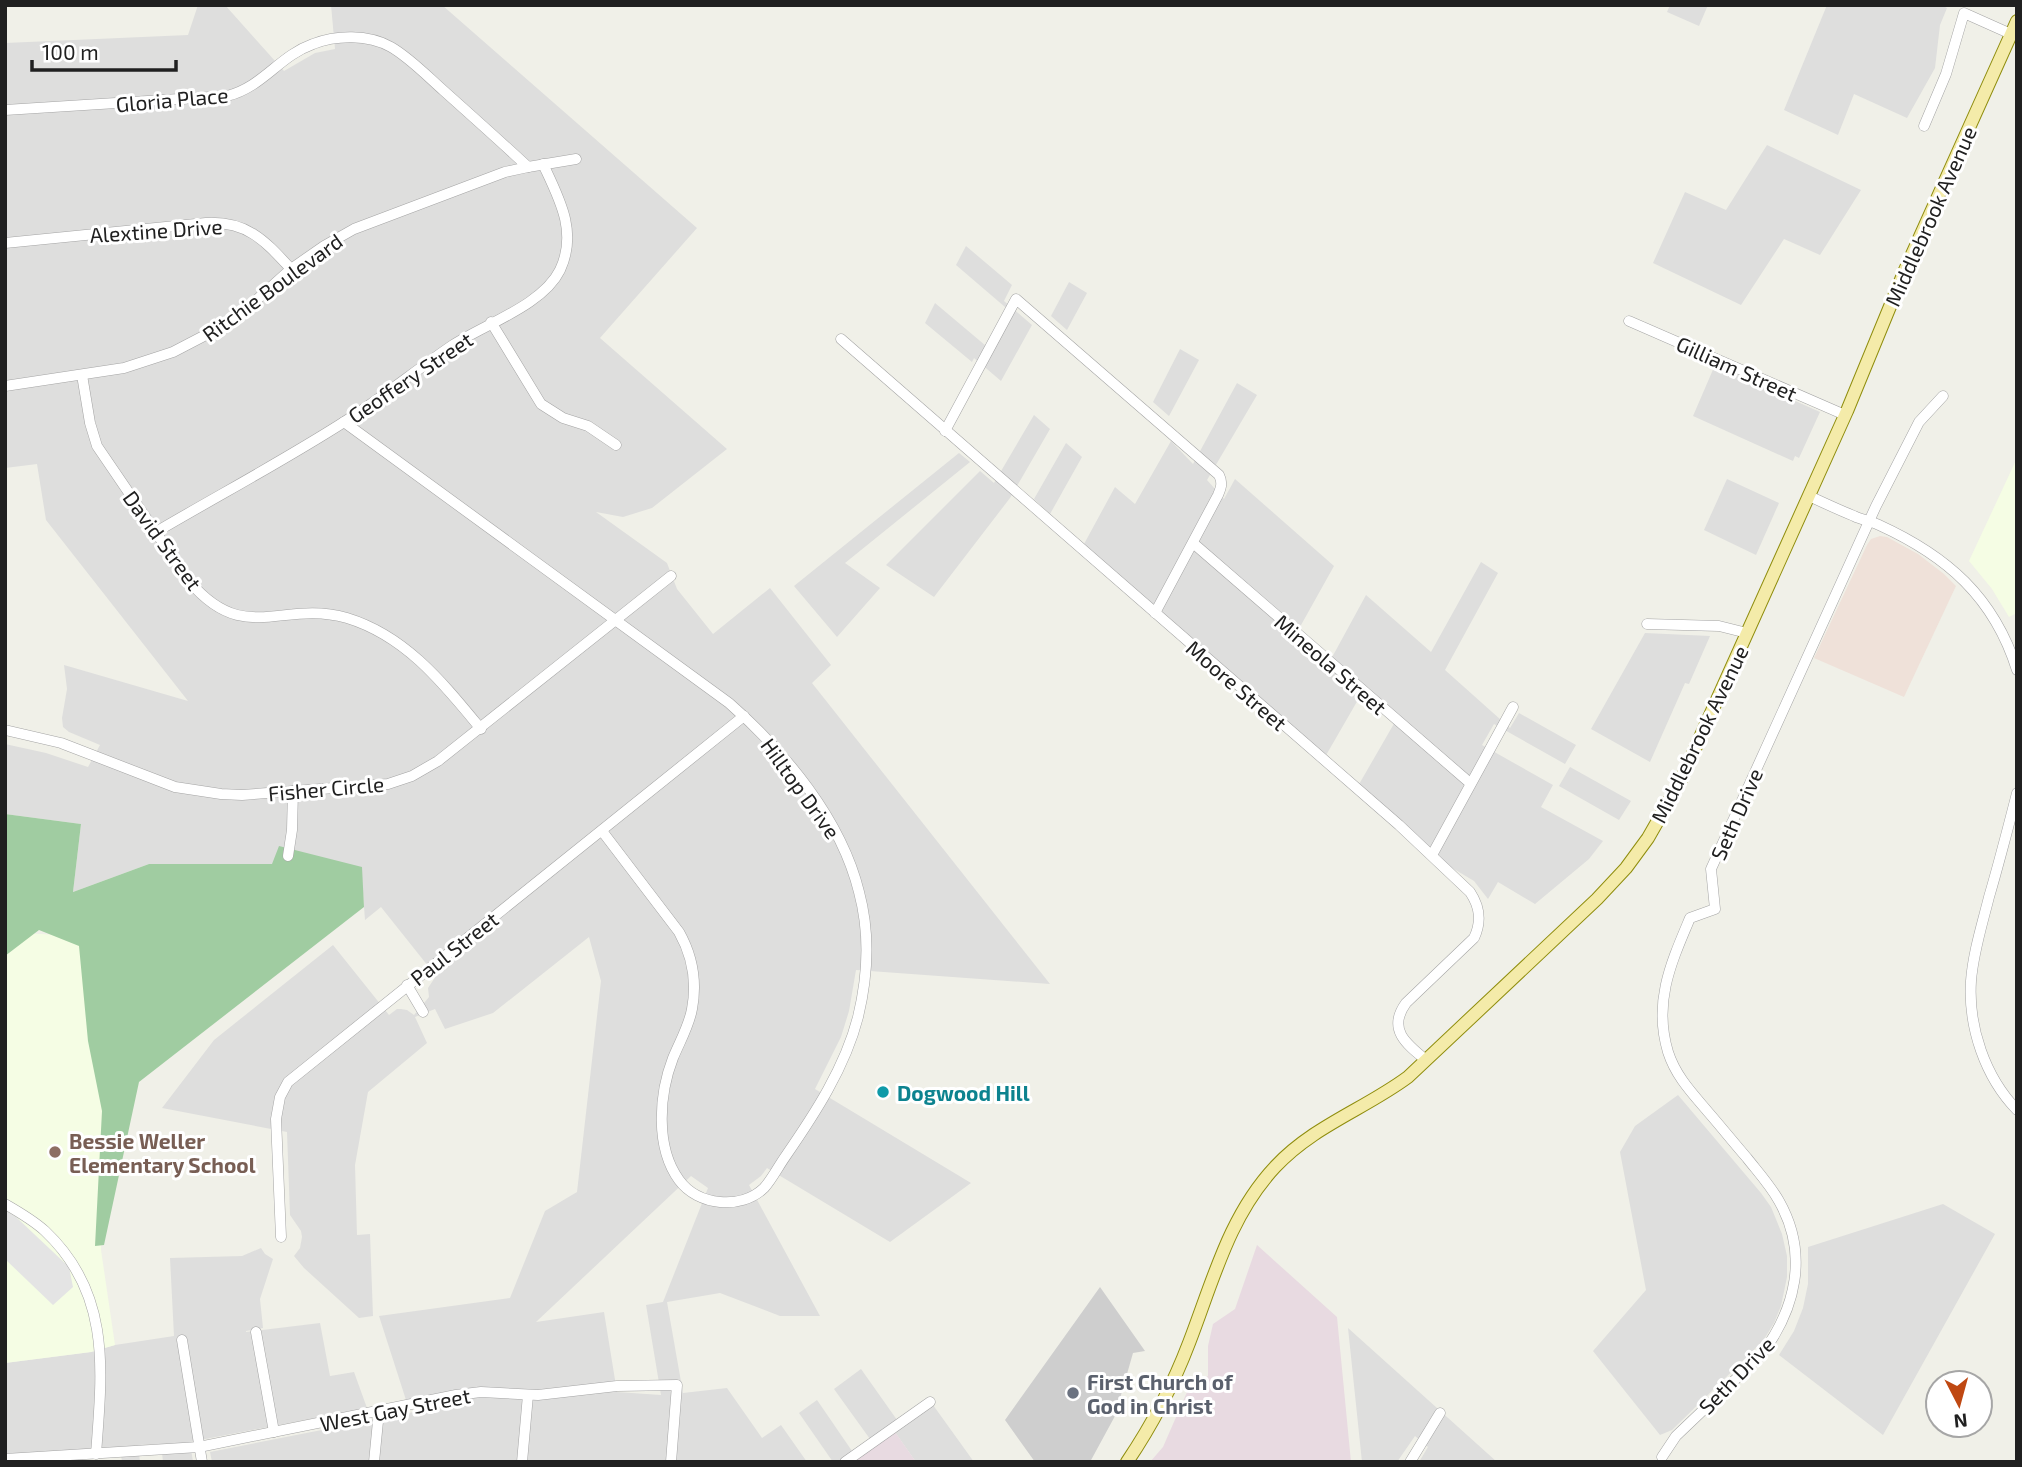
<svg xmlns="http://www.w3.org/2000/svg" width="2022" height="1467" font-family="'Exo 2',sans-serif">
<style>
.residential{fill:#dededd;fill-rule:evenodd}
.commercial{fill:#efe1d9}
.industrial{fill:#e8dae1}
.education{fill:#f5fde4}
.religious{fill:#cecece}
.forest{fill:#a0cca1}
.parking{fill:#e4e4e4}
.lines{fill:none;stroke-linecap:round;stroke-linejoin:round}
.minor-casing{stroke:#a4a4a4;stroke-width:11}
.major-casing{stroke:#8f8d0d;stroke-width:14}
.minor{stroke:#fff;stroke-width:10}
.major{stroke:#f4eba9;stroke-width:12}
.culture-dot{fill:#0f9aa8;stroke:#fff;stroke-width:2.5}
.education-dot{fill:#8d6e63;stroke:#fff;stroke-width:2.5}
.worship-dot{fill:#6b7280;stroke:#fff;stroke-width:2.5}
.labels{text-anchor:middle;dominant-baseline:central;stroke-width:6;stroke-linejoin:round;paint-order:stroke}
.street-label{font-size:21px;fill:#202020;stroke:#fff}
.culture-label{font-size:21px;font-weight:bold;fill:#0d838f;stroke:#fff;text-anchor:start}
.education-label{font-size:21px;font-weight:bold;fill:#785e54;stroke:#fff;text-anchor:start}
.worship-label{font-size:21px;font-weight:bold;fill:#5b616d;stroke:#fff;text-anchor:start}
</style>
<rect width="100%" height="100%" fill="#f0f0e8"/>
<g class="residential">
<path d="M198,5h27l59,66 31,-18 20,-4 -4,-44h111l255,223 -97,110 127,111 -75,59 -29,9 -27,-5 71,51 10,26 36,45 57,-46 61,77 -19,18 238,301 -194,-14 -7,41 -8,26 -26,52 156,94 -81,59 -123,-74 -6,8 -12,9 71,131h-40l-60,-23 -53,9 16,91 44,-5 35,50 19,-13 26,37h-595l-2,-10 255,-50 -4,-13 -55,11 -27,-84 131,-18 35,-87 32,-19 24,-211 -12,-44 -96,76 -48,16 -10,-20 -20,8 12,26 -59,49 -13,73 2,70 13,-1 3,82 -14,2 -55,-50 -10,-12 6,-8 2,-11 -1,-6 -11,-16 -3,-83 -125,-24 52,-68 119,-95 56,70 8,-6h4l6,1 7,5 15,-18 -1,-9 8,-12 -55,-69 -16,13 -4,-53 -89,-3h-123l-76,28 8,-68 -76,-10v-70l41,9 42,14 12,-22 -31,-13 -6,-5 -1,-9 5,-29 -3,-24 124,36 -142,-181 -9,-56 -32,4v-425l183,-8zM691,1176l17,12 -45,114 -17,3 15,90 -44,-3 -13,-80 -68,10z"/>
<polygon points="1670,5 1708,5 1699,26 1667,12"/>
<polygon points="1827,5 1941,5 1947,8 1940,25 1935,68 1907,118 1854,94 1838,135 1784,110"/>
<polygon points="1767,145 1861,190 1820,255 1784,239 1741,305 1653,263 1685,192 1726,210"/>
<polygon points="966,246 1012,285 1004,301 1032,325 1001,381 974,358 972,362 925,323 935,303 992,351 1012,313 956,265"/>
<polygon points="1069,282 1087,293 1067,330 1051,316"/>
<polygon points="1180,349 1199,360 1169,416 1153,402"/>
<polygon points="1715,365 1820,412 1799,458 1795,456 1793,461 1693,416"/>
<polygon points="1237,383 1257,395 1207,480 1224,499 1235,479 1334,566 1291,643 1324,672 1366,595 1431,652 1481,562 1498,573 1445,670 1510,728 1519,713 1576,745 1565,764 1494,724 1482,745 1553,785 1541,807 1603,841 1589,859 1535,904 1498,882 1488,899 1474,881 1449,866 1358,786 1399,715 1366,686 1325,757 1084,544 1115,487 1135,504 1171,441 1193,464"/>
<polygon points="1034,415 1050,429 1010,498 934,597 886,565 980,471 994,483"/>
<polygon points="1066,443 1082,457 1050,514 1034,499"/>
<polygon points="959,453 970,462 845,563 880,588 837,637 794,586"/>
<polygon points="1727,479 1779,503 1756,555 1704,530"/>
<polygon points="1645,633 1710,636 1689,684 1685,683 1650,762 1591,729"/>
<polygon points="1570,767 1631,801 1619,820 1559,786"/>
<polygon points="1678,1095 1761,1193 1771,1207 1782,1234 1787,1256 1787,1277 1781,1306 1774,1323 1763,1341 1672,1430 1660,1435 1593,1351 1646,1290 1620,1152 1635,1126"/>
<polygon points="1943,1204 1995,1234 1883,1435 1779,1355 1794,1331 1803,1308 1808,1284 1808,1247"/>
<polygon points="261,1248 265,1254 273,1259 260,1299 263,1328 246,1331 246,1332 320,1323 330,1376 354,1372 367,1408 190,1442 193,1462 163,1462 161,1444 138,1445 140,1462 122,1462 120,1447 85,1449 83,1462 16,1462 5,1454 5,1363 91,1352 115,1345 174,1336 170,1258 242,1256"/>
<polygon points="1348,1328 1497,1462 1419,1462 1428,1447 1415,1436 1397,1462 1362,1462"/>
<polygon points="861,1369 902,1427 933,1405 974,1462 916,1462 890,1425 870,1439 834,1389"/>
<polygon points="817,1400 852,1451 837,1462 833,1462 799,1413"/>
</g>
<polygon class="commercial" points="1880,536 1887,537 1918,554 1944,574 1956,586 1904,697 1814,658 1867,545 1871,539"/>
<g class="industrial">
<polygon points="1257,1245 1337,1317 1351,1462 1150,1462 1163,1447 1187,1392 1208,1376 1208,1346 1213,1324 1235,1309"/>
<polygon points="895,1432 916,1462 852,1462"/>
</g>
<g class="education">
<polygon points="2017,458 2017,613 2009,617 1992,589 1969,561"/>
<polygon points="5,932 94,937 107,1115 102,1190 101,1250 115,1345 91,1352 5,1363"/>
</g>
<polygon class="religious" points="1100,1287 1145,1351 1133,1353 1115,1416 1090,1462 1035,1462 1005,1420"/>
<polygon class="forest" points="5,814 81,824 73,892 149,864 272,864 279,846 362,867 364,907 139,1082 104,1245 95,1246 102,1111 88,1041 79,946 39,930 5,956"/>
<polygon class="parking" points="5,1210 16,1217 69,1267 73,1287 53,1305 5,1259"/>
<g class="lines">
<defs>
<g id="minor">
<path d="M5,110l222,-14c36,-9 52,-40 86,-52 23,-9 55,-10 78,3 19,11 36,29 53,44 28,25 56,50 84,76"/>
<polyline points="1924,126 1946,74 1964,13 2011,34"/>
<path d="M5,243l201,-20c42,-2 59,18 85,46"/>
<polyline points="1629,321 1845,415"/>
<polyline points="491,322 541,404 563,418 588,426 616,445"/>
<path d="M841,339l558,486 71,67c10,15 12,29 4,46l-68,65c-19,26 0,41 20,57"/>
<path d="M82,375l8,48 7,23 92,135c56,66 92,18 158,37 59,18 96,65 134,111"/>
<polyline points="5,386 124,368 173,352 223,326 253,303 291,269 324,246 354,229 505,172 528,167 576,159"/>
<path d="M344,422l385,281c56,49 112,116 130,189 11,41 9,84 -1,125 -13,51 -44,98 -73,140 -7,10 -13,22 -21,31 -23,22 -66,18 -85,-8 -24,-33 -20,-86 -6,-122 7,-17 16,-32 19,-49 5,-27 0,-54 -13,-77l-77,-101"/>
<path d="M945,431l71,-132 203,176c4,8 2,13 -1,20l-63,118"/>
<path d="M1809,496c15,7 30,14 45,20 8,4 17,5 25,9 68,31 115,72 138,145"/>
<path d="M156,532c63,-37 127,-71 188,-110 38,-24 72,-52 109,-77 32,-21 90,-40 107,-75 18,-38 -1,-72 -17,-106"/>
<polyline points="1193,543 1470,783"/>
<polyline points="1647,624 1719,626 1747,633"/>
<polyline points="5,730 61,743 175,787 221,794 242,795 388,784 412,776 438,761 671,576"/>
<path d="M2017,793c-9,35 -18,70 -28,104 -7,28 -16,56 -18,84 -3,46 14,96 46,129"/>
<polyline points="1432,855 1513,707"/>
<polyline points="288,856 292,830 293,791"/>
<polyline points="407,985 423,1012"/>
<path d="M5,1204c14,8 28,16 40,27 67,63 57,141 51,223"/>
<polyline points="281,1237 276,1119 280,1097 288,1082 744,716"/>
<polyline points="256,1332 274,1432"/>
<polyline points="182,1340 202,1462"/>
<path d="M1662,1457l14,-21 85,-81c35,-46 48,-101 18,-154 -9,-16 -21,-29 -32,-43 -13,-15 -25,-30 -38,-45 -16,-19 -33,-36 -41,-61 -15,-50 3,-89 22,-134l25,-9 -4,-40 165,-363 43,-84 24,-26"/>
<polyline points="5,1459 199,1447 456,1395 481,1392 538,1395 617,1386 677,1385 671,1462"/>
<polyline points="374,1462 379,1411"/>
<polyline points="522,1462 528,1395"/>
<polyline points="845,1462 930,1402"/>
<polyline points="1410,1462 1440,1413"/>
</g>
<path id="major" d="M1127,1462c25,-37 46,-77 62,-119 24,-62 40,-127 86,-176 38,-41 90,-58 133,-90l189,-178 29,-31 22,-30 32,-56 167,-371 58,-141 112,-249"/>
</defs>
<use href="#minor" class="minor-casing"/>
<use href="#major" class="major-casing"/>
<use href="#minor" class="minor"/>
<use href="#major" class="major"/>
</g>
<circle class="culture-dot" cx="883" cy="1092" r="7"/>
<circle class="education-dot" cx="55" cy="1152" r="7"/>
<circle class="worship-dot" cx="1073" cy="1393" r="7"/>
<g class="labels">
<g class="street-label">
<text transform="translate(172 99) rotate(-5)">Gloria Place</text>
<text transform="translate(1930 216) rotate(-66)">Middlebrook Avenue</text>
<text transform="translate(156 230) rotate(-4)">Alextine Drive</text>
<text transform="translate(272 287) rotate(-36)">Ritchie Boulevard</text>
<text transform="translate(1737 368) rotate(24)">Gilliam Street</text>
<text transform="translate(410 377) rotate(-34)">Geoffery Street</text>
<text transform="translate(163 540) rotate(54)">David Street</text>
<text transform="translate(1331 664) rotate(41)">Mineola Street</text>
<text transform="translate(1237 685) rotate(41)">Moore Street</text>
<text transform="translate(1699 734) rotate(-64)">Middlebrook Avenue</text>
<text transform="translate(326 788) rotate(-5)">Fisher Circle</text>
<text transform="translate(801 788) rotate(54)">Hilltop Drive</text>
<text transform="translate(1736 814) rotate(-66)">Seth Drive</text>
<text transform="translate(454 948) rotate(-38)">Paul Street</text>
<text transform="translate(1736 1375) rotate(-46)">Seth Drive</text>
<text transform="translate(395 1409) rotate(-11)">West Gay Street</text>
</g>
<g class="culture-label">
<text x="897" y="1092">Dogwood Hill</text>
</g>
<g class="education-label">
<text x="69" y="1140">Bessie Weller<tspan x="69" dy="24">Elementary School</tspan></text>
</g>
<g class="worship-label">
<text x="1087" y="1381">First Church of<tspan x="1087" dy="24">God in Christ</tspan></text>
</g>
</g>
<rect width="2022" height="1467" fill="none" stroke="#202020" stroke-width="14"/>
<g transform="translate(1959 1404) rotate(174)"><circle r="33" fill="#ffffff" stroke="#a6a6a6" stroke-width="2"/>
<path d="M0-5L12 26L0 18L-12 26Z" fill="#bf4812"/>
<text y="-10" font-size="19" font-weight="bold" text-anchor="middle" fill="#202020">N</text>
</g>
<path d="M32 60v10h144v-10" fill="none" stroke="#202020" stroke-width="3.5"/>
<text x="42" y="60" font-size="21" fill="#202020" stroke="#ffffff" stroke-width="5" paint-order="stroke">100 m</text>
</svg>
